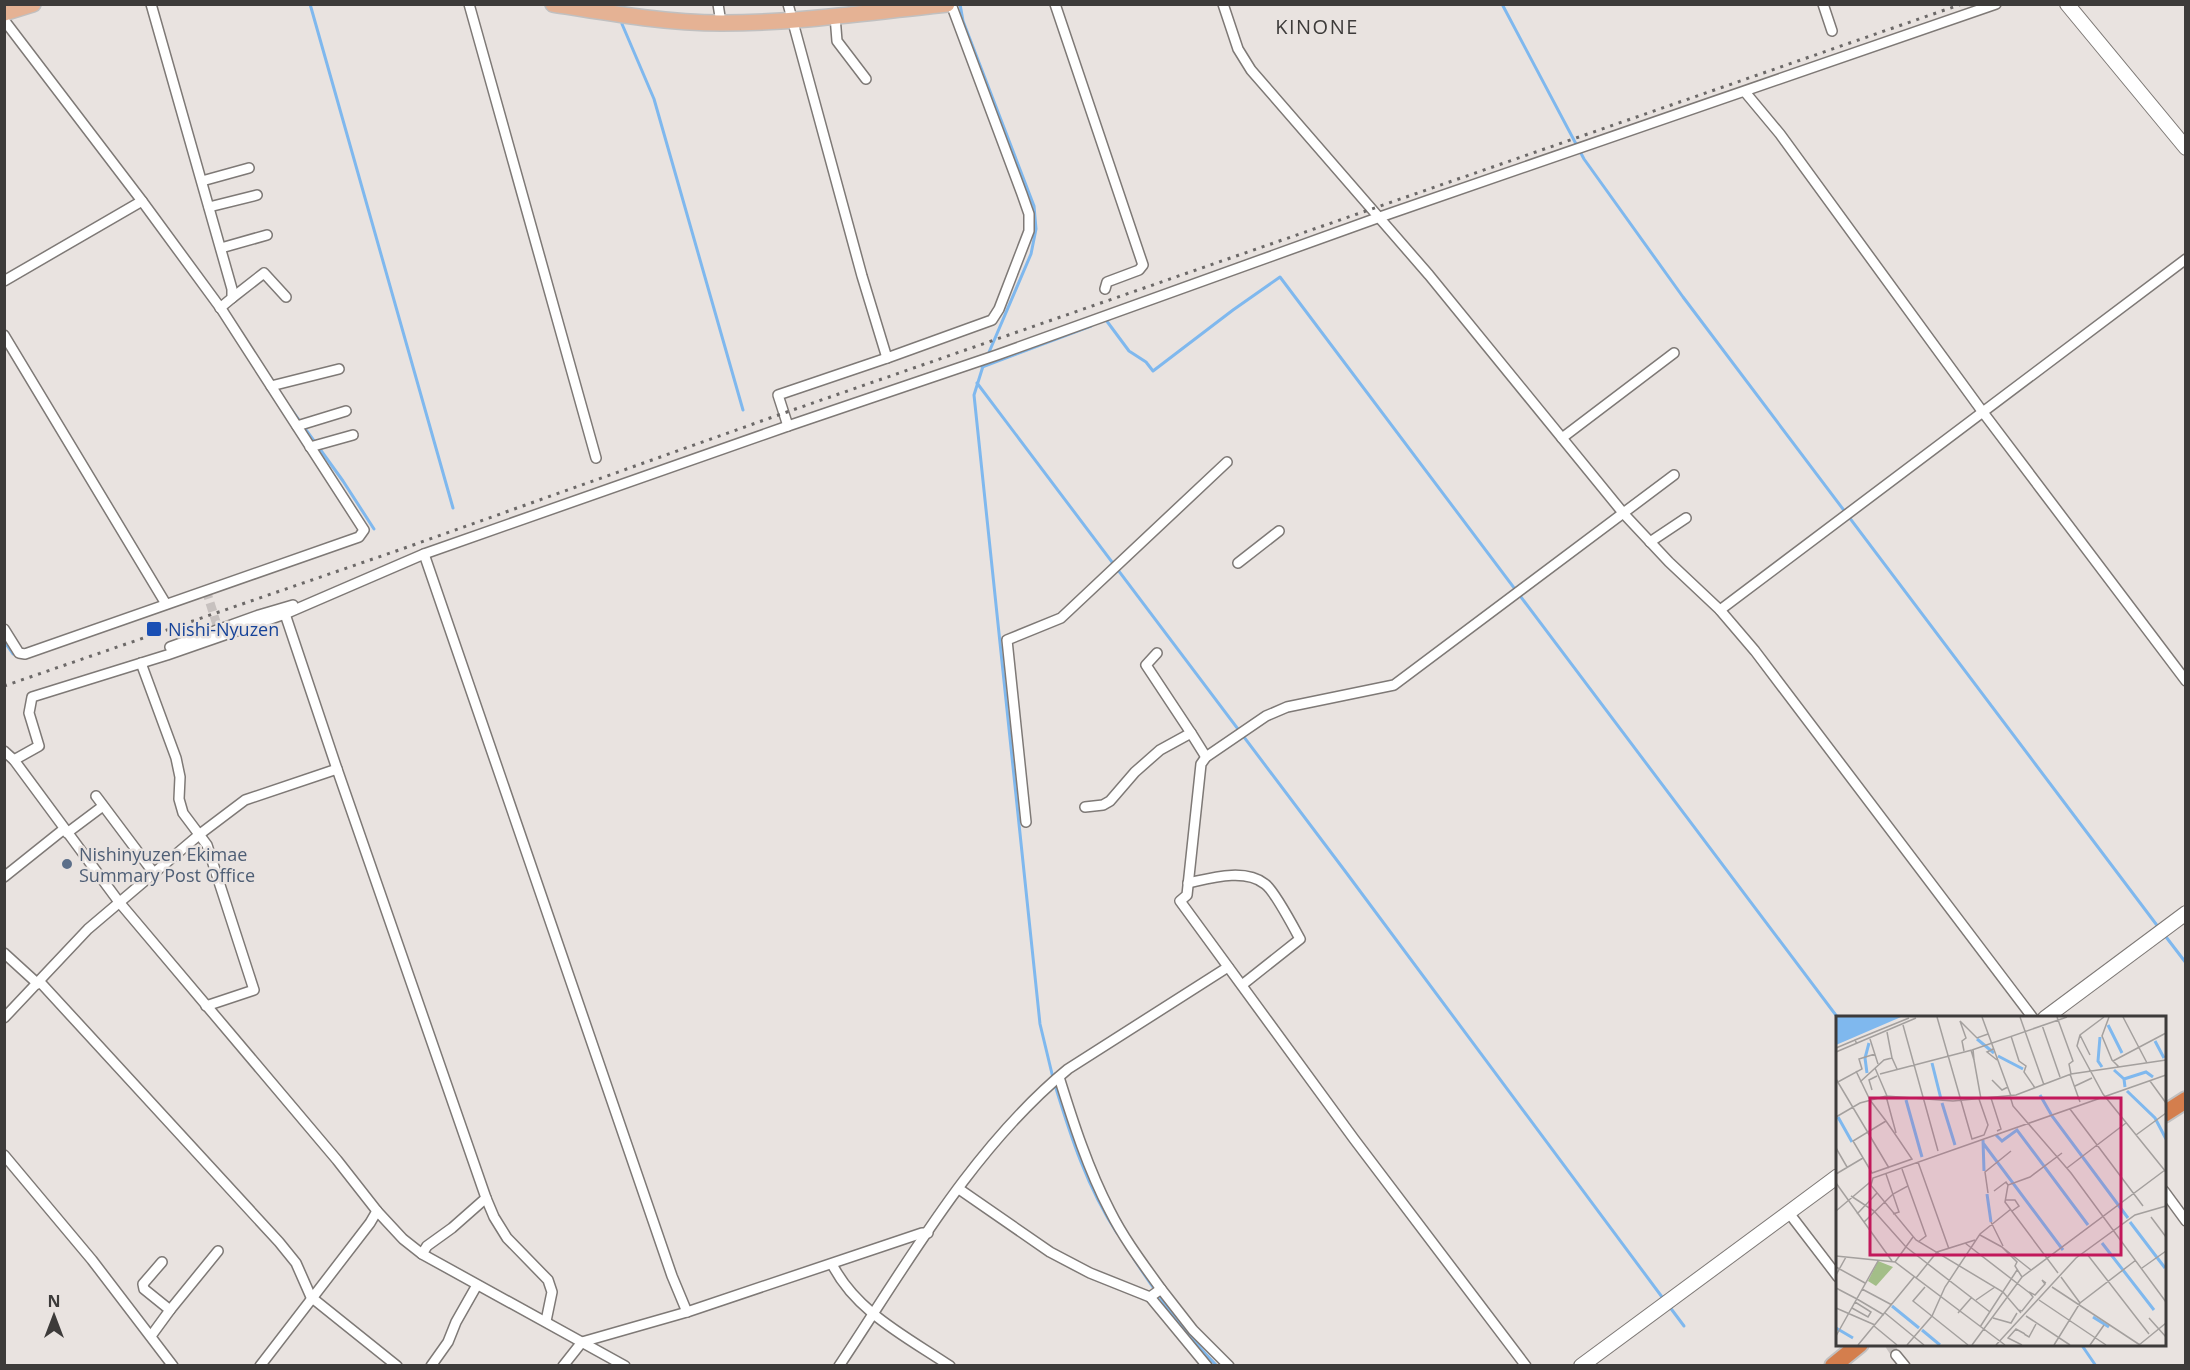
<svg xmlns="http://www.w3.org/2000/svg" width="2190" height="1370" font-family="'Open Sans',sans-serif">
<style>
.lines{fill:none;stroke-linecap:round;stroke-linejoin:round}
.stream{stroke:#7fb8ee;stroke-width:3}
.street-tunnel{stroke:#c7c1bf;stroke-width:9;stroke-dasharray:9 4.5;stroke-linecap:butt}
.street-casing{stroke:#7e7976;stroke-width:12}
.secondary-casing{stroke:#7e7976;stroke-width:16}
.primary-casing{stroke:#c1c0c0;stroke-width:18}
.highway-casing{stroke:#c1c0c0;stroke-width:20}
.street{stroke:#fff;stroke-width:9}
.secondary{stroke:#fff;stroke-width:14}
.primary{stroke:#e5b294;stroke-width:15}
.highway{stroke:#d47e4d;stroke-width:16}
.rail{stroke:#6c6968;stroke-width:3;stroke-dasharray:3 6;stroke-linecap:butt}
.transit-dot{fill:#1a4fb4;stroke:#e9e3e0;stroke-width:2}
.service-dot{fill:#5c6f8a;stroke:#e9e3e0;stroke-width:2}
.labels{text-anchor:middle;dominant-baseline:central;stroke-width:5;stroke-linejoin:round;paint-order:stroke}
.transit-label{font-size:18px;fill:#164399;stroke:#e9e3e0;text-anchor:start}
.service-label{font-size:18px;fill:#4e5e75;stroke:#e9e3e0;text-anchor:start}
.neighbourhood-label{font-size:20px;letter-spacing:1.5px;fill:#3d3b3a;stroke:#e9e3e0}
.inset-river{fill:none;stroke:#7fb8ee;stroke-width:3}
.inset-road{fill:none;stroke:#a4a09e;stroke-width:1.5}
.view{fill:#c2185b;fill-opacity:0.15;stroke:#c2185b;stroke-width:3}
.inset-edge{fill:none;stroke:#3d3b3a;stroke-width:3}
</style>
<rect width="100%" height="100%" fill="#e9e3e0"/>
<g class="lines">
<g class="stream">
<polyline points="310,4 453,508"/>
<polyline points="960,4 963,21 1034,206 1036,229 1031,254 987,357"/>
<polyline points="1502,4 1584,159 1683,297 2159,928"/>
<polyline points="622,19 622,24 654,99 743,410"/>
<polyline points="1106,320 1129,351 1146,362 1153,371 1233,310 1280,277 1838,1018"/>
<polyline points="984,363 974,395 1040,1024 1053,1078"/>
<polyline points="982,367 1091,326"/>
<polyline points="977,383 1345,871 1665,1301"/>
<polyline points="288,405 343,481 374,529"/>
<polyline points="4,641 13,654"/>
<polyline points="2163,933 2186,963"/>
<path d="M1055,1085c16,52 32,102 62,148"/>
<path d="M1134,1259c25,38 51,75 83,107"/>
<polyline points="1669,1306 1684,1326"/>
<polyline points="2081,1344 2096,1366"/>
</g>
<g class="street-tunnel">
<polyline points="206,590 217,625"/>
<polyline points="1889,1344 1896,1355"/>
</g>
<defs>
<g id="street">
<polyline points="151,4 232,289 232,298 220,308"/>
<polyline points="469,4 596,458"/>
<polyline points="718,4 721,23"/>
<polyline points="788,4 862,276 887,358 992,320 999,309 1029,231 1029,214 1022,194 951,4"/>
<polyline points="1055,4 1143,265 1139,270 1107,282 1105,289"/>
<polyline points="1223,4 1238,49 1251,70 1429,275 1624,514 1669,562 1720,610 1755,651 2033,1018"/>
<polyline points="1823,4 1832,31"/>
<polyline points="835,16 837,41 866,79"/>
<polyline points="4,20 142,201 222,310 364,530 359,537 25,654 19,653 4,629"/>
<polyline points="1745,92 1780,134 1982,411 2186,681"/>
<polyline points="202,181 249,168"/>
<polyline points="209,207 257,195"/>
<polyline points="221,248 267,235"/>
<polyline points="4,281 142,201"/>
<polyline points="232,298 264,273 286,297"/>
<polyline points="4,335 166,604"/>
<polyline points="271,386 339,369"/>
<polyline points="297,426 346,411"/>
<polyline points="788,426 778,395 887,358"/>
<polyline points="1562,438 1674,353"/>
<polyline points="310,447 353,435"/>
<polyline points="1650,542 1686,518"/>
<polyline points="424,554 672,1276 687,1312"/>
<polyline points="1238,563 1279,531"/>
<polyline points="1720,610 2186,259"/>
<polyline points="170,647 259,615 293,605"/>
<polyline points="1157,653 1146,665 1191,733"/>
<polyline points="141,663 176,758 180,777 179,799 183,813 207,845 254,990 206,1006"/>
<polyline points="4,751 14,760 119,902 337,1160 377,1211 403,1239 422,1254 625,1366"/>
<polyline points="14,760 39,746 29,713 32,697 167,655 285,614 424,554 788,426 997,355 1380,217 1996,4"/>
<polyline points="337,769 486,1198 452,1228 427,1246 422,1254"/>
<polyline points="96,796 153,872"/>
<polyline points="1085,807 1103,805 1110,801 1135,772 1160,750 1191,733 1206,757"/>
<polyline points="1026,822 1007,640 1061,618 1227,462"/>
<polyline points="67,833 103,806"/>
<polyline points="4,877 64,829"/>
<path d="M1188,883c23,-5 57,-15 77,1 9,6 29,44 35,55l-58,46"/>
<polyline points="4,953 38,984"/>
<polyline points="40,982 279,1242 296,1263 311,1297 397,1366"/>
<polyline points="4,1018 88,929 200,834 245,800 337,769 285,614"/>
<path d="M1059,1077c14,45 29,92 51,134 14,28 33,53 51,78"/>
<polyline points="4,1155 92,1260 173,1366"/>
<polyline points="959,1189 1050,1252 1090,1273 1150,1297"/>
<polyline points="2164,1191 2186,1221"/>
<polyline points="486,1198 494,1217 507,1238 548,1280 552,1292 546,1321"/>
<polyline points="1789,1213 1838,1277"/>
<path d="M832,1264c24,48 75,73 118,102"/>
<polyline points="170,1310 218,1251"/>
<polyline points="151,1336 170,1310 144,1289 143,1284 162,1262"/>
<polyline points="1896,1355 1905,1366"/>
<polyline points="260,1366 370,1223 377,1211"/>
<polyline points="431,1366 448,1342 456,1322 477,1285"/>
<polyline points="563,1366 582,1342 687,1312 922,1233 928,1233"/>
<path d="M839,1366c68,-102 133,-218 229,-297l160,-102"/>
<polyline points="1207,1366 1150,1297 1161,1289 1193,1330 1229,1366"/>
<polyline points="1526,1366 1354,1139 1180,901 1187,895 1201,764 1206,757 1266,716 1287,707 1394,685 1674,475"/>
</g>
<g id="secondary">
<polyline points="2067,4 2186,148"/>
<polyline points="2045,1018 2186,913"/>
<polyline points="1581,1366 1838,1176"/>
</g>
<g id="primary">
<path d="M553,4c56,9 113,19 169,19 75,0 150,-11 225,-19"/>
<polyline points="4,13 33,4"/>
</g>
<g id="highway">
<polyline points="2164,1114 2186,1100"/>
<polyline points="1833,1366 1860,1344"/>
</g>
</defs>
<use href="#street" class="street-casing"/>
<use href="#secondary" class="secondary-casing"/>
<use href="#primary" class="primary-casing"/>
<use href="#highway" class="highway-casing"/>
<use href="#street" class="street"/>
<use href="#secondary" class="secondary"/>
<use href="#primary" class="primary"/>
<use href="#highway" class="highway"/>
<polyline class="rail" points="4,686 399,550 784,413 1962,4"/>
</g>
<rect class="transit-dot" x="146" y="621" width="16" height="16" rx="3"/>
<circle class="service-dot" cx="67" cy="864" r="6"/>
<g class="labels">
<g class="transit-label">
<text x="168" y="629">Nishi-Nyuzen</text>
</g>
<g class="service-label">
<text x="79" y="854">Nishinyuzen Ekimae<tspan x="79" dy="21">Summary Post Office</tspan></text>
</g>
<g class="neighbourhood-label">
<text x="1317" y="26">KINONE</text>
</g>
</g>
<g transform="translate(1836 1016)">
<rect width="330" height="330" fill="#e9e3e0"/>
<path d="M42,245l15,6 -17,19 -8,-5z" fill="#a3be88"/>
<path d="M0,1h65l-65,28z" fill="#7fb8ee"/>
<path class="inset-river" d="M272,9l14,28M264,21l-2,24 4,6M141,23l17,14M319,25l9,17M162,40l25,13M96,47l9,36M278,54l10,9 1,8M31,57l-2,-15 4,-15M288,63l22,-7 7,5M291,75l28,27 11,21M204,79l12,21 76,102M70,84l16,57M106,87l13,42M2,101l14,25M160,119l6,6 15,-11 71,95M147,124l1,31M147,127l80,107M151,178l4,28M294,206l35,46M266,227l52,67M56,290l27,22M257,301l16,10M0,312l17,10M86,314l18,15"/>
<path class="inset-road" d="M101,1l35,122 12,-4 4,-10 -9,-26M146,1l29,79M184,1l24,68M221,1l16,44 -4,3 2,10M268,1l-24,18 -3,11 26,48 63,78M273,1l-7,19 10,24 7,7M287,1l24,46M67,9l35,126M206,9l18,52M51,16l5,26M244,19l10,20M175,20l8,25 7,5 -2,6 11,16M34,23l8,25M21,28l-2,-4 54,-22M0,32l19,-8M157,33l-6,3 10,8M135,34l3,10 -1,-11M128,35l-2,-10 4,-3 -6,-17 17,17 11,-4M0,36l80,-34M138,44l7,39M277,45l53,-28M39,52l12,28M20,55l14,29 16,21 9,13 17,25 -40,14 -19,-32 33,-20M44,58l92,-24 95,-33M234,58l10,28M0,63l53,89M156,64l10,10 6,-3M314,65l16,22M24,66l24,-22 8,-2 5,11M0,67l26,-14 -3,-10 16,-5M239,70l17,-8M36,74l-3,-10 8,-4M50,80l10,37M174,80l3,10 58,67 95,129M155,82l10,31 -4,2M234,93l73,97M0,101l24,-14 26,-7 67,5 63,-6 55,-21 95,-14M300,119l30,-22M0,132l11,19M82,146l31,87M231,152l59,-45M0,158l27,-16M50,158l13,38 -6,2M0,167l56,78M35,169l2,-7 293,-103M72,170l18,50 -8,6M158,175l12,-9 2,3M152,177l-3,-21 26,-21M15,180l23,15M170,184h9l4,6 -7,5M0,195l33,-28 47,57 87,52 18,21M38,195l32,36 84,65M21,198l20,-21M315,201l15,20M28,206l29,-28 15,-8 -6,-17M155,206l12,24M144,219l22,12M129,227l66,51M251,238l62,80M0,240l59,6 110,83M59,246l18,-25M0,251l29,16M306,252l24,-17M222,257l-53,-71 3,-17 22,-8 32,-24M0,259l10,-18M186,261l-7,-11 2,-4 -15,-15 29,23M225,261l19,26M80,262l21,-26 38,-12M89,271l-12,14 55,44M216,271l88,58M0,272l21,11M26,273l30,16M21,283l27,16M140,284l19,-13M203,284l67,45M0,292l39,17M16,292l16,9 3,-5 -16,-10M182,294l4,1 11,-14 -4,-5 6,3 10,-11 -3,-4 4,3M49,297l39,32M122,297l14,-16M190,300l44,29M157,302l18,5 6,-10M313,302l17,19M38,310l23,19M144,311l37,-57M188,318l5,3 7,-13M0,320l42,-75M22,329l56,-68M71,329l25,-29 13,-29 35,-53 31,-25M136,329l50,-68 143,-107M160,329l80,-87 59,-43 31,-9M186,329l-14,-7 8,-9 9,5M218,329l26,-42 56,-43M254,329l14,-20M303,329l27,-22"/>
<path class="view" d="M34,82h251v157h-251z"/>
<rect width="330" height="330" class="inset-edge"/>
</g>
<rect width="2190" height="1370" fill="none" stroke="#3d3b3a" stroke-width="12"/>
<g transform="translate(54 1316)" stroke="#e9e3e0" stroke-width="4.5" paint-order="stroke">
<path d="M0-4.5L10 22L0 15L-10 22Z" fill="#3d3b3a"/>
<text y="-9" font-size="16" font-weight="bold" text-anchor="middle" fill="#3d3b3a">N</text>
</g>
</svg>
